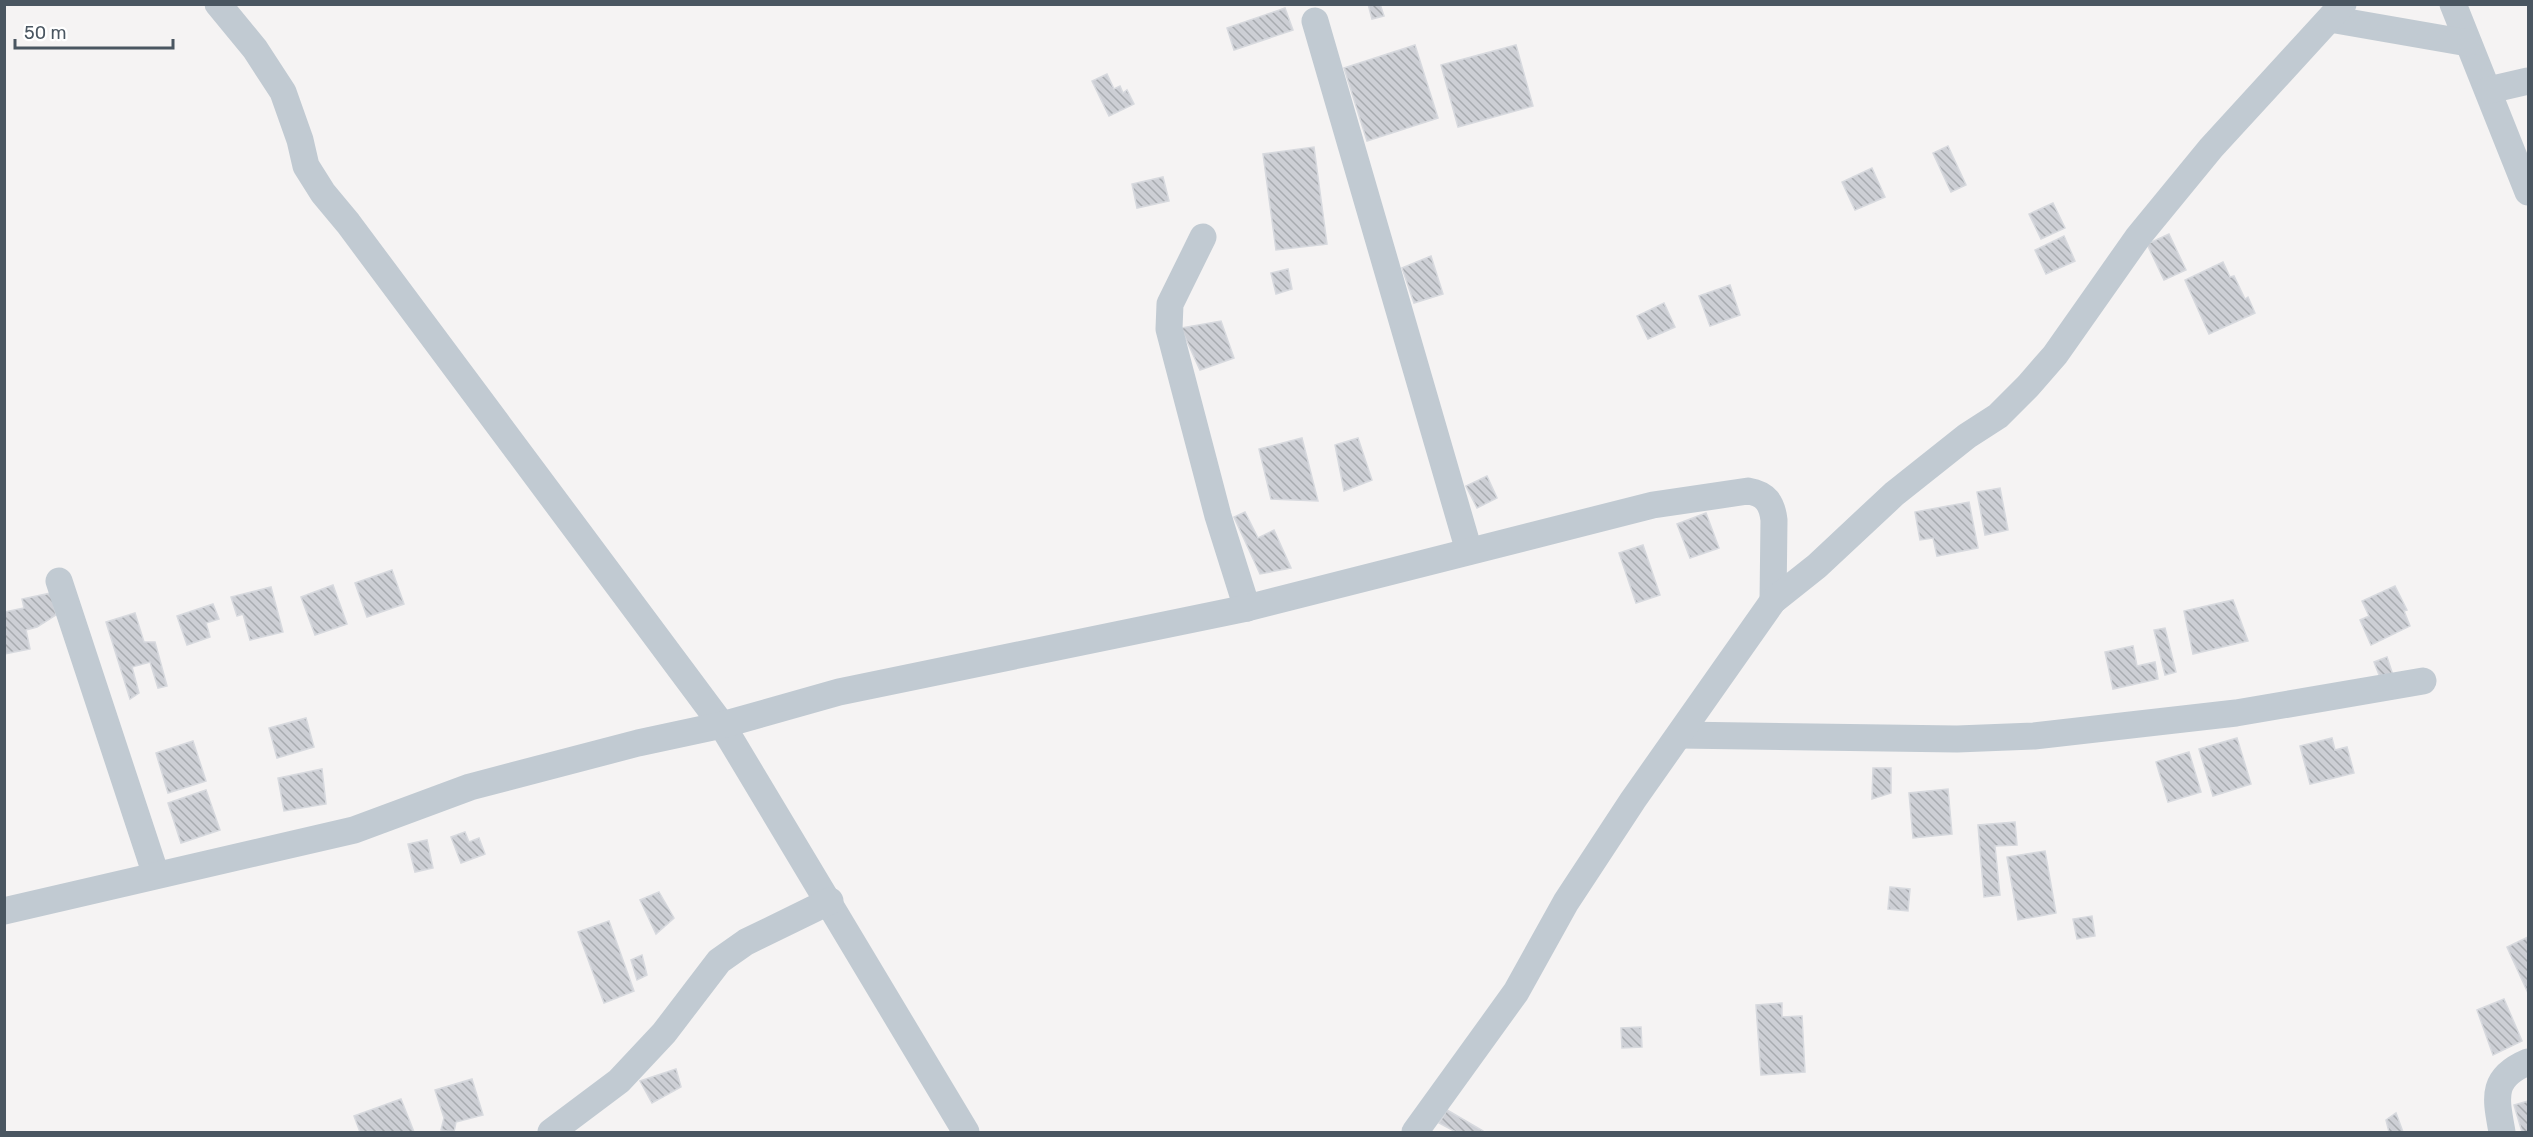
<svg xmlns="http://www.w3.org/2000/svg" width="2533" height="1137" font-family="Rubik,sans-serif">
<style>
.building{fill:url(#building-back-hatch);stroke:#d7d9de;stroke-width:1.5}
.lines{fill:none;stroke-linecap:round;stroke-linejoin:round}
.minor{stroke:#c1cad2;stroke-width:27}
</style>
<defs>
<pattern id="building-back-hatch" width="6" height="6" patternUnits="userSpaceOnUse" patternTransform="scale(1.5)"><rect width="6" height="6" fill="#cdcfd5"/><path d="M-1 5l2 2M0 0l6 6M5-1l2 2" fill="none" stroke="#a8abb0"/></pattern>
</defs>
<rect width="100%" height="100%" fill="#f5f3f3"/>
<g class="building">
<polygon points="1368,4 1380,4 1384,16 1372,19"/>
<polygon points="1285,8 1293,30 1234,50 1227,28"/>
<polygon points="1415,45 1438,118 1367,141 1344,68"/>
<polygon points="1516,45 1533,106 1458,127 1441,65"/>
<polygon points="1107,74 1114,89 1120,86 1123,93 1127,90 1134,104 1109,116 1092,81"/>
<polygon points="1948,146 1966,185 1951,192 1933,153"/>
<polygon points="1314,147 1327,244 1276,250 1263,154"/>
<polygon points="1872,168 1885,197 1855,210 1842,182"/>
<polygon points="1163,177 1169,201 1137,208 1132,184"/>
<polygon points="2053,203 2065,228 2041,239 2029,214"/>
<polygon points="2169,234 2186,270 2164,280 2147,244"/>
<polygon points="2064,236 2075,261 2046,274 2035,250"/>
<polygon points="1431,256 1443,294 1414,303 1402,268"/>
<polygon points="2223,262 2230,277 2234,276 2245,299 2248,297 2255,313 2209,334 2185,280"/>
<polygon points="1288,269 1292,289 1276,294 1271,273"/>
<polygon points="1730,285 1740,315 1710,326 1699,296"/>
<polygon points="1664,303 1675,327 1648,339 1637,316"/>
<polygon points="1221,321 1234,358 1200,370 1181,328"/>
<polygon points="1302,438 1318,501 1271,499 1259,449"/>
<polygon points="1358,438 1372,480 1344,491 1335,445"/>
<polygon points="1487,476 1497,498 1477,508 1466,486"/>
<polygon points="2000,488 2008,530 1985,535 1977,492"/>
<polygon points="1969,502 1978,548 1937,556 1933,538 1920,540 1915,512"/>
<polygon points="1245,512 1258,538 1274,530 1291,568 1260,574 1234,517"/>
<polygon points="1706,513 1719,548 1690,558 1677,524"/>
<polygon points="1643,545 1660,595 1636,603 1619,553"/>
<polygon points="392,570 404,604 367,617 355,583"/>
<polygon points="333,585 347,624 315,635 301,597"/>
<polygon points="2395,586 2407,610 2404,611 2410,626 2371,645 2360,620 2369,616 2362,601"/>
<polygon points="271,587 283,632 250,640 243,614 237,616 231,597"/>
<polygon points="51,593 56,615 37,627 26,630 30,649 4,654 4,612 24,608 22,599"/>
<polygon points="2233,600 2248,641 2193,654 2184,611"/>
<polygon points="213,604 219,619 206,623 210,637 187,645 177,616"/>
<polygon points="135,613 144,642 155,642 167,686 158,688 150,662 132,667 139,693 130,699 106,622"/>
<polygon points="2165,628 2176,672 2165,675 2154,630"/>
<polygon points="2133,646 2137,666 2155,662 2158,679 2113,689 2105,652"/>
<polygon points="2387,657 2393,675 2381,680 2374,662"/>
<polygon points="306,718 314,747 277,758 269,728"/>
<polygon points="2237,738 2251,784 2213,796 2199,749"/>
<polygon points="2332,738 2335,750 2347,747 2354,773 2310,784 2300,746"/>
<polygon points="193,741 206,781 168,793 156,753"/>
<polygon points="2189,752 2201,792 2168,802 2156,762"/>
<polygon points="1873,768 1891,768 1891,793 1872,799"/>
<polygon points="322,769 326,804 284,811 278,778"/>
<polygon points="1948,789 1952,834 1913,838 1909,793"/>
<polygon points="206,790 220,830 181,843 168,803"/>
<polygon points="2015,822 2017,845 1995,846 2000,895 1984,897 1978,825"/>
<polygon points="465,832 469,842 479,838 485,854 461,863 451,837"/>
<polygon points="427,840 433,868 415,872 408,844"/>
<polygon points="2045,851 2056,913 2018,920 2007,857"/>
<polygon points="1890,887 1910,889 1908,911 1888,909"/>
<polygon points="659,892 674,918 656,934 640,900"/>
<polygon points="2092,916 2095,936 2077,939 2073,919"/>
<polygon points="609,921 634,991 604,1003 578,932"/>
<polygon points="2528,937 2528,993 2507,947"/>
<polygon points="642,955 647,975 637,980 631,960"/>
<polygon points="2504,999 2522,1041 2493,1055 2477,1010"/>
<polygon points="1782,1003 1782,1017 1802,1016 1805,1072 1761,1075 1756,1005"/>
<polygon points="1641,1027 1642,1047 1622,1048 1621,1028"/>
<polygon points="676,1069 681,1087 652,1103 640,1081"/>
<polygon points="472,1079 483,1115 456,1122 454,1132 441,1130 444,1118 435,1090"/>
<polygon points="401,1099 414,1132 360,1132 354,1116"/>
<polygon points="2528,1101 2528,1132 2522,1132 2514,1105"/>
<polygon points="1447,1110 1483,1131 1483,1132 1456,1132 1439,1123"/>
<polygon points="2396,1113 2403,1132 2389,1132 2386,1120"/>
</g>
<g class="lines">
<g class="minor">
<polyline points="218,4 255,49 283,92 300,140 306,166 323,193 348,223 722,725 966,1132"/>
<polyline points="2453,4 2528,192"/>
<polyline points="2330,19 2468,43"/>
<polyline points="1315,21 1469,551"/>
<polyline points="2489,90 2528,81"/>
<polyline points="1203,237 1170,304 1169,329 1218,516 1247,608"/>
<polyline points="59,581 156,875"/>
<polyline points="1680,735 1957,739 2034,736 2236,713 2423,681"/>
<path d="M4,911l350,-81 116,-43 168,-44 84,-18 117,-33 408,-84 406,-103 95,-14c18,3 24,12 26,29l-1,81"/>
<polyline points="551,1132 619,1081 664,1033 719,961 746,942 830,901"/>
<polyline points="1415,1132 1516,992 1566,902 1633,800 1773,601 1817,566 1894,494 1967,436 1998,416 2028,386 2055,355 2138,237 2211,148 2343,4"/>
<path d="M2502,1132c-6,-34 -12,-54 26,-70"/>
</g>
</g>
<rect width="2533" height="1137" fill="none" stroke="#4a5661" stroke-width="12"/>
<path d="M15 39v9h158v-9" fill="none" stroke="#4a5661" stroke-width="3"/>
<text x="24" y="39" font-size="18" fill="#4a5661" stroke="#ffffff" stroke-width="4.5" paint-order="stroke">50 m</text>
</svg>
